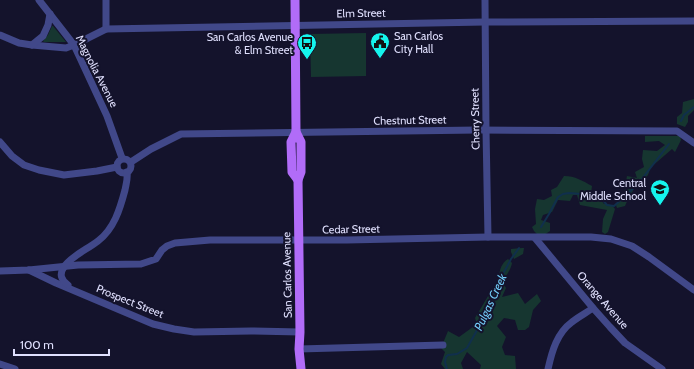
<svg xmlns="http://www.w3.org/2000/svg" width="694" height="369" font-family="Cabin,sans-serif">
<style>
.green{fill:#163630}
.lines{fill:none;stroke-linecap:round;stroke-linejoin:round}
.stream{stroke:#102f4d;stroke-width:2}
.minor{stroke:#414889;stroke-width:7}
.major{stroke:#b16cf8;stroke-width:9}
.labels{text-anchor:middle;dominant-baseline:central;stroke-width:4;stroke-linejoin:round;paint-order:stroke}
.street-label{font-size:11px;fill:#e0e0fe;stroke:#14132c}
.poi-label{font-size:11px;fill:#e0e0fe;stroke:#14132c;text-anchor:end}
.water-label{font-size:12px;font-style:italic;fill:#73ccf8;stroke:#14132c}
</style>
<rect width="100%" height="100%" fill="#14132c"/>
<g class="green">
<polygon points="52,26 53,26 66,42 44,42 43,41 48,35"/>
<polygon points="366,33 366,76 311,77 310,34"/>
<polygon points="694,99 694,110 688,116 688,122 685,127 677,124 677,117 682,113 683,102"/>
<path d="M645,136h35l1,4 -6,12 -3,-3 -22,19c-1,10 -9,16 -18,19l1,4 -5,8 -3,7 -8,2 -1,-3c9,-6 9,-19 11,-29l10,2 -2,-6 9,-5 -2,-8 1,-9 14,1 8,-6 -6,-4 -14,1z"/>
<path d="M564,176c11,0 19,5 28,10l-1,7 4,1 2,5 4,1 3,4c4,0 9,1 11,5l-7,23 -3,2 -3,-2 1,-13 4,-9 -27,-5 -3,-10h-4l-3,6 -12,-1 -6,12 -9,3 -2,5 9,3v8l-6,4 -7,-1 -3,-3 -2,-4 4,-3 -1,-15 2,-10 7,1 8,-4 -1,-6 6,-3z"/>
<polygon points="522,248 524,248 523,254 514,259 511,252 511,249"/>
<path d="M508,259l4,4c-1,7 -7,13 -9,20l3,5 -4,9 16,-4 7,11 12,-10 4,7 -8,9 -4,17 -4,3h-7l-3,-10 -11,-2 -7,8 9,11 -4,10 3,8 10,1 1,13h-36l1,-4 -14,-13 -6,11 2,6h-18l-4,-5 4,-12 -4,-4 7,-17 11,6 18,-13 -2,-6 19,-32 6,-3c-2,-9 0,-19 8,-24z"/>
</g>
<g class="lines">
<g class="stream">
<polyline points="681,121 684,115 694,107"/>
<polyline points="541,227 549,214 558,197 563,194 569,193 581,194 602,199 607,205 614,206 622,199 638,184 669,144"/>
<polyline points="447,369 445,362 446,357 448,355 457,354 467,348 485,316 494,291 511,259 519,248"/>
</g>
<g class="minor">
<polyline points="39,0 74,45 107,116 122,158"/>
<polyline points="106,0 106,29"/>
<polyline points="485,0 486,130 488,237"/>
<polyline points="0,35 19,43 32,45 66,48 74,45 106,29 485,22 694,21"/>
<polyline points="32,45 43,36 48,25 50,14"/>
<polyline points="0,142 12,156 24,165 39,170 64,175 97,171 117,167"/>
<circle cx="124" cy="166" r="7"/>
<polyline points="131,162 151,149 181,134 478,130 677,131 694,143"/>
<polyline points="535,238 593,308 610,327 625,343 662,369"/>
<polyline points="29,270 56,283 153,324 174,329 194,332 251,331 300,332"/>
<polyline points="0,271 29,270 78,265 141,264 156,259 162,250 167,246 175,243 210,240 347,240 488,237 591,237 611,239 632,246 649,257 694,290"/>
<path d="M68,285c-7,-5 -9,-11 -4,-18 7,-11 24,-18 34,-26 16,-12 22,-32 27,-51 1,-6 3,-11 2,-18"/>
<polyline points="299,349 443,345"/>
<polyline points="0,364 15,369"/>
<path d="M548,369c4,-18 9,-36 24,-47 6,-5 14,-9 21,-14"/>
</g>
<g class="major">
<polyline points="295,0 296,132 301,142 301,172 298,180 300,332 299,349 301,369"/>
<polyline points="296,132 291,142 292,172 298,180"/>
</g>
</g>
<defs>
<symbol id="civic-pin" viewBox="-11 -11 22 30"><path d="M0 17L-7.5 6A9.5 9.5 0 1 1 7.5 6Z" fill="#15f4ed" stroke="#14132c"/><path d="M-.6-6.5H3V-4.5H.6V-3L4-1V1h2V6H-6V1h2V-1L-.6-3ZM-1.2 2.5V6h2.4V2.5Z" fill="#111"/></symbol>
<symbol id="bus-pin" viewBox="-11 -11 22 30"><path d="M0 17L-7.5 6A9.5 9.5 0 1 1 7.5 6Z" fill="#15f4ed" stroke="#14132c"/><path d="M-5-6H5V4H4V6H2V4H-2V6H-4V4H-5ZM-3.5-4V0h7V-4ZM-3.5 1.2v1.5H-2V1.2ZM2 1.2v1.5H3.5V1.2Z" fill="#111"/></symbol>
<symbol id="school-pin" viewBox="-11 -11 22 30"><path d="M0 17L-7.5 6A9.5 9.5 0 1 1 7.5 6Z" fill="#15f4ed" stroke="#14132c"/><path d="M0-5L7-2L0 1L-7-2ZM-4 1L0 2.5L4 1V4Q0 6-4 4Z" fill="#111"/></symbol>
</defs>
<g fill-rule="evenodd">
<use href="#civic-pin" x="369" y="31" width="22" height="30"/>
<use href="#bus-pin" x="296" y="32" width="22" height="30"/>
<use href="#school-pin" x="649" y="178" width="22" height="30"/>
</g>
<g class="labels">
<g class="street-label">
<text transform="translate(361 13) rotate(-1)">Elm Street</text>
<text transform="translate(97 71) rotate(63)">Magnolia Avenue</text>
<text transform="translate(475 119) rotate(-91)">Cherry Street</text>
<text transform="translate(410 120) rotate(-1)">Chestnut Street</text>
<text transform="translate(351 229) rotate(-1)">Cedar Street</text>
<text transform="translate(287 275) rotate(-91)">San Carlos Avenue</text>
<text transform="translate(603 300) rotate(49)">Orange Avenue</text>
<text transform="translate(130 301) rotate(22)">Prospect Street</text>
</g>
<g class="poi-label">
<text x="394" y="36" text-anchor="start">San Carlos<tspan x="394" dy="13">City Hall</tspan></text>
<text x="293" y="37">San Carlos Avenue<tspan x="293" dy="13">&amp; Elm Street</tspan></text>
<text x="646" y="183">Central<tspan x="646" dy="13">Middle School</tspan></text>
</g>
<g class="water-label">
<text transform="translate(490 302) rotate(-65)">Pulgas Creek</text>
</g>
</g>
<path d="M14 349v6h95v-6" fill="none" stroke="#e0e0fe" stroke-width="2"/>
<text x="20" y="349" font-size="12" fill="#e0e0fe" stroke="#14132c" stroke-width="3" paint-order="stroke">100 m</text>
</svg>
